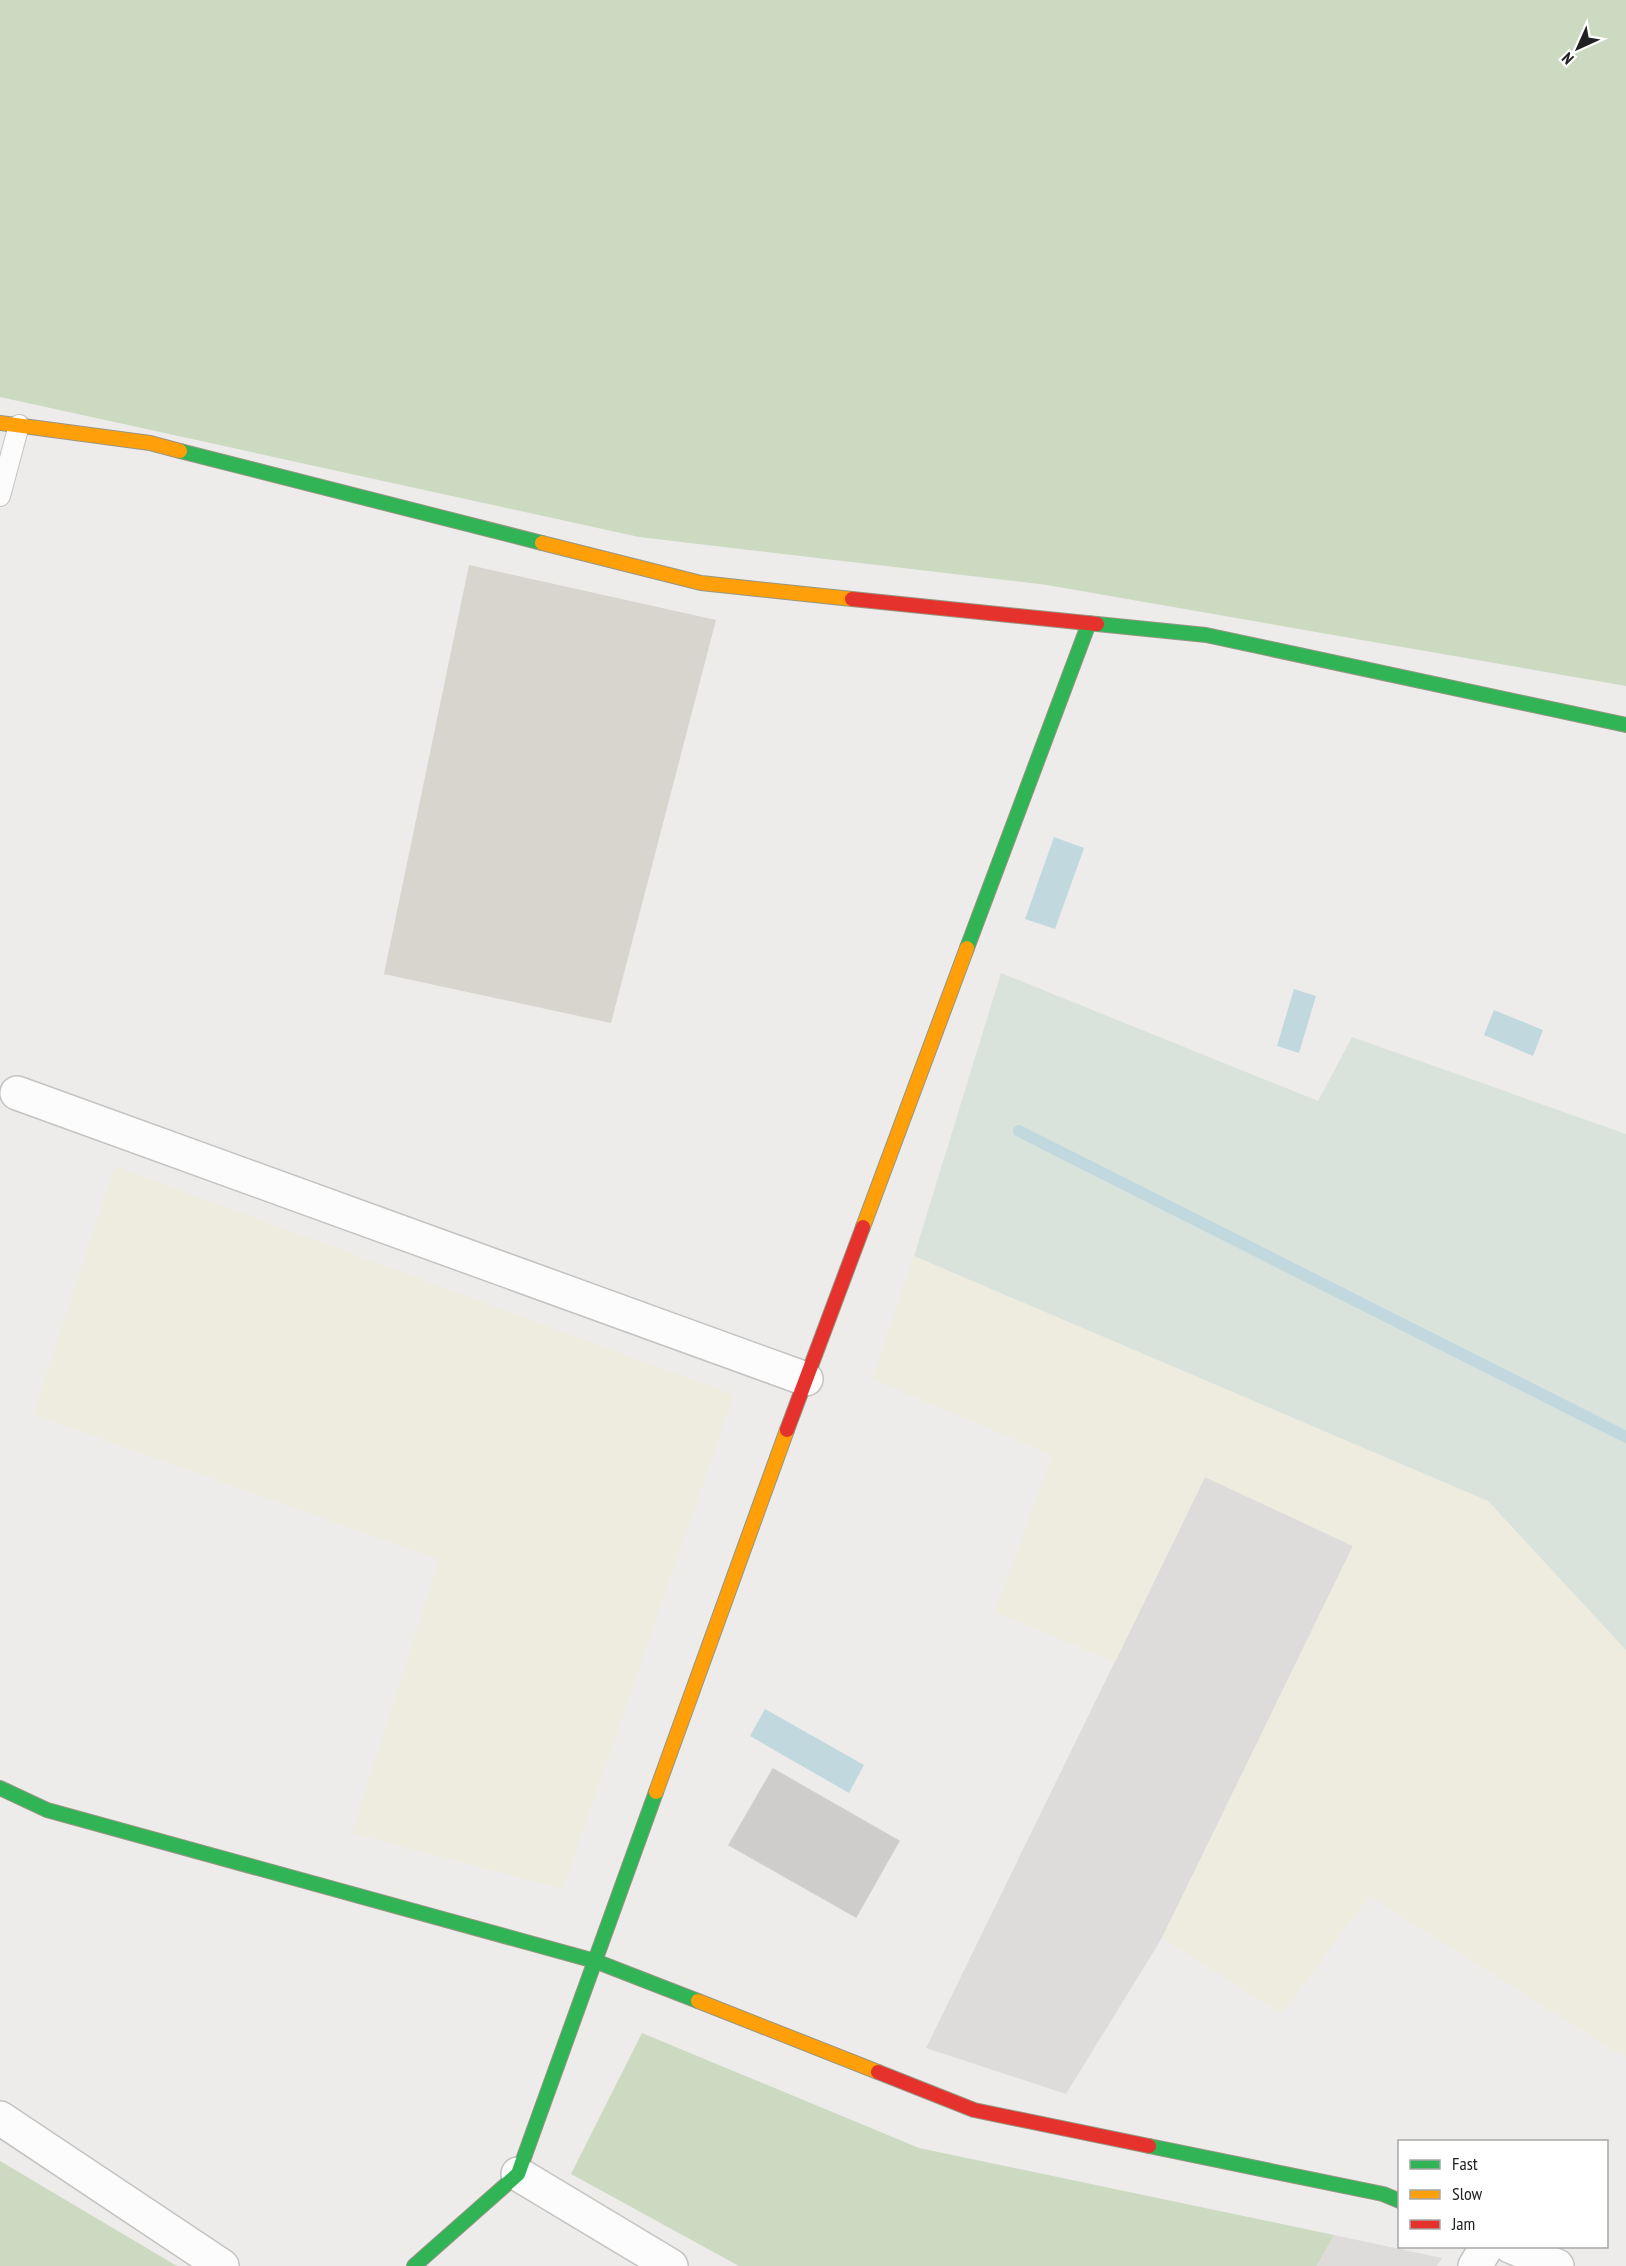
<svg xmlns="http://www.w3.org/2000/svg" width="1626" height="2266" font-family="'PT Sans Narrow',sans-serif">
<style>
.residential{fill:#dedcdb}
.construction{fill:#d7d5cd}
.farmland{fill:#edecdf}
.forest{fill:#ccdac2}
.wetland{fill:#d9e3dc}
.water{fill:#c1d9de}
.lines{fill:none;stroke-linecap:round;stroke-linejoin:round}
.stream{stroke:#c1d9de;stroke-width:12}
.building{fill:#cfcdcb;stroke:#d1cecc;stroke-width:1.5}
.lane-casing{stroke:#c4c3c2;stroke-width:22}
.street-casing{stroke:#c4c3c2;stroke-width:36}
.fast-casing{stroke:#969683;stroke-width:16}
.slow-casing{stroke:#969683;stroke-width:16}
.jam-casing{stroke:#969683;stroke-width:16}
.lane{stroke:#fcfcfc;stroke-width:20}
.street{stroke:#fcfcfc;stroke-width:33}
.fast{stroke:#30b455;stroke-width:14}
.slow{stroke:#ff9f0a;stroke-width:14}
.jam{stroke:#e5322d;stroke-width:14}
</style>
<rect width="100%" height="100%" fill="#eeecea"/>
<g class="residential">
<polygon points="1205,1477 1353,1546 1162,1938 1066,2094 926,2048"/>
<polygon points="1334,2235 1442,2258 1437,2266 1317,2266"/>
</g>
<polygon class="construction" points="469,565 716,620 611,1023 384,974"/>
<g class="farmland">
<polygon points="115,1166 734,1395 563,1889 352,1833 439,1560 33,1414"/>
<polygon points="914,1256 1488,1501 1626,1650 1626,2058 1369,1896 1282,2014 1162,1938 1353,1546 1205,1477 1115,1662 995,1612 1052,1455 872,1379"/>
</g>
<g class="forest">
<polygon points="0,0 1626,0 1626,686 1047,585 639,537 0,397"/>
<polygon points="642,2033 919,2148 1334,2235 1317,2266 739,2266 571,2174"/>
<polygon points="0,2161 177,2266 0,2266"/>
</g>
<polygon class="wetland" points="1001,973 1318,1101 1352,1037 1626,1134 1626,1650 1488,1501 914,1256"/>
<g class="water">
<polygon points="1054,837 1084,848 1055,929 1025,919"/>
<polygon points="1294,989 1316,996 1299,1053 1277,1046"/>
<polygon points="1494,1010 1543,1030 1533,1056 1484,1035"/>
<polygon points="765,1709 864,1765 849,1793 750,1736"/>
</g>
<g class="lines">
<polyline class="stream" points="1019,1131 1626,1437"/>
</g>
<polygon class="building" points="773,1769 899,1841 856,1917 729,1845"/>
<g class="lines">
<defs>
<polyline id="lane" points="0,496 19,425"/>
<g id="street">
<polyline points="17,1093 806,1379"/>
<polyline points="0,2118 222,2266"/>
<polyline points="518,2174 671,2266"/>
<polyline points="1510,2246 1557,2266"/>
<polyline points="1475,2266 1487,2246"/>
</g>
<g id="fast">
<polyline points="180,451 542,543"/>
<polyline points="1097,624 1206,635 1626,725"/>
<polyline points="967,948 1089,623"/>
<polyline points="0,1788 47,1810 595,1961 698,2001"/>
<polyline points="1149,2146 1383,2194 1400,2201"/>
<polyline points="414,2266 518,2174 656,1792"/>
</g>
<g id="slow">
<polyline points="0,423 150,443 180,451"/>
<polyline points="542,543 701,583 852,599"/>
<polyline points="863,1227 967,948"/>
<polyline points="656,1792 787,1430"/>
<polyline points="698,2001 878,2072"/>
</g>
<g id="jam">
<polyline points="852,599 1097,624"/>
<polyline points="787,1430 863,1227"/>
<polyline points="878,2072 974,2110 1149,2146"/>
</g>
</defs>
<use href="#lane" class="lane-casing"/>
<use href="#street" class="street-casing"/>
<use href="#fast" class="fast-casing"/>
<use href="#slow" class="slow-casing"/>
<use href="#jam" class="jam-casing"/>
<use href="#lane" class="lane"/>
<use href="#street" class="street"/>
<use href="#fast" class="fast"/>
<use href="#slow" class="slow"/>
<use href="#jam" class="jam"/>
</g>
<rect x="1398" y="2140" width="210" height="108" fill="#ffffff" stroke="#a6a6a6" stroke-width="1.5"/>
<rect x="1410" y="2160" width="30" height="9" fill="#30b455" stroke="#a6a6a6" stroke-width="1.5"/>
<text x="1452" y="2170" font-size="18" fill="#212121">Fast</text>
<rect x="1410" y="2190" width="30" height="9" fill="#ff9f0a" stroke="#a6a6a6" stroke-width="1.5"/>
<text x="1452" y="2200" font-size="18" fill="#212121">Slow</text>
<rect x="1410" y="2220" width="30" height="9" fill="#e5322d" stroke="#a6a6a6" stroke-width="1.5"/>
<text x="1452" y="2230" font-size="18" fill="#212121">Jam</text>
<g transform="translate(1578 48) rotate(225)" stroke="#ffffff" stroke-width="4.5" paint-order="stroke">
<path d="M0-4.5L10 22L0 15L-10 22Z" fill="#212121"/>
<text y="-9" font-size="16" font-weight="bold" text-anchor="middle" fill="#212121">N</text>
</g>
</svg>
